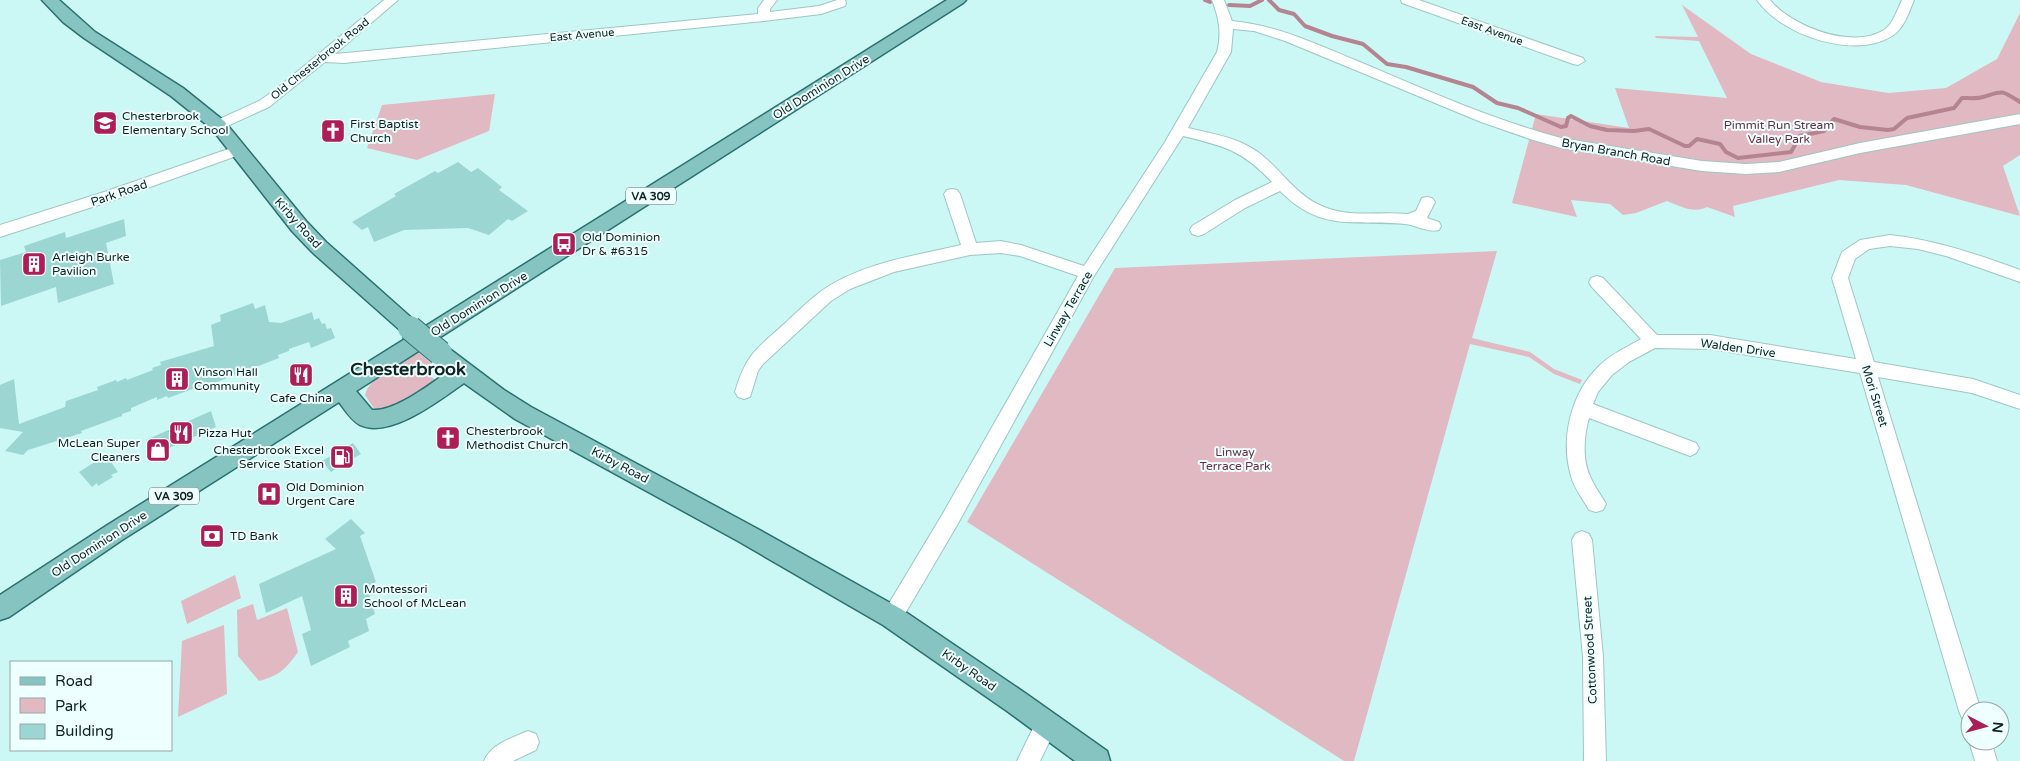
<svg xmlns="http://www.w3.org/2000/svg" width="2020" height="761" font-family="'Varela Round',sans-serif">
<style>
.green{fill:#e1b9c2}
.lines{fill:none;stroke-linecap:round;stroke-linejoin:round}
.stream{stroke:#b48590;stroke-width:4}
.building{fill:#9cd6d2}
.minor-casing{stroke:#9bc7c4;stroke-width:2}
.major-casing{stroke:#29716f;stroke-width:3}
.minor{fill:#fff;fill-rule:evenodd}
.major{fill:#86c4c1;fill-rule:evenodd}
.major-bridge-far1-casing{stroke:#29716f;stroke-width:20;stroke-linecap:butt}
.major-bridge-casing{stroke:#29716f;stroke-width:26;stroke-linecap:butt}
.major-bridge-far1{stroke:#86c4c1;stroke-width:18}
.major-bridge{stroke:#86c4c1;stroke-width:24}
.labels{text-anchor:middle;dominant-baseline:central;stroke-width:4;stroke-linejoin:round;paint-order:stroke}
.far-street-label{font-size:11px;fill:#122;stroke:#edfffe}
.shield{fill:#edfffe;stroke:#536464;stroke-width:1}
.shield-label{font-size:11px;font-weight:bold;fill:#122}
.street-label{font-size:12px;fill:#122;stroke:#edfffe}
.poi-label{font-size:12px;fill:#122;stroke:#edfffe;text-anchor:start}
.park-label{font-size:12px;fill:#6d3042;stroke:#edfffe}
.district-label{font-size:18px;font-weight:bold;fill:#122;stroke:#edfffe}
</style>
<rect width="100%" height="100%" fill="#cbf8f5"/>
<g class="green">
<path d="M1682,5l69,49 70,28 67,11 58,-5 51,-29 23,-46v142l-17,11 17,50 -114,-31 -67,-5 -106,26 2,11 -28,-10c-13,7 -27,-1 -40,-6l-31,12 -13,2 -13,-11 -39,-4 6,17 -65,-14 24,-89 93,14 -14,-40 112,10 -28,-57 -43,-3 -1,-2 43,1z"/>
<polygon points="495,94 489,131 417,160 367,148 382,105"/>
<polygon points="1497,251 1472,338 1530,352 1554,369 1582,380 1580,384 1554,374 1529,357 1470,344 1354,761 1344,761 967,522 1115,268"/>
<path d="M417,351l15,13 -1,13 5,3c-14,13 -41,35 -61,30l-10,-15c4,-18 36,-34 52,-44z"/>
<polygon points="235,575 241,598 187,624 181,601"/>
<path d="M253,604l4,16 30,-12 11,44c-13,18 -18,23 -39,29l-21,-25 -1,-46z"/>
<polygon points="224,625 227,694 178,717 182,641"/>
</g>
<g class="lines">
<g class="stream">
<polyline points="1205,0 1210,2"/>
<path d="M1269,0l10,10 15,4 11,12 27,10 31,8 24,20 19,3 67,20 24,16 21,5 43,19 5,-1 2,-8 3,-2 19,10 17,4 27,1 15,-2 36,17h4l8,-7 23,5 6,8 12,6 53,-6 9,-16 24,-5 10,-12 26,8 28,3 6,-1 13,-11 47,-10 8,-10c6,0 15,1 21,-1 20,-6 17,-8 37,5"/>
<polyline points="1229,5 1250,6 1262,0"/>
</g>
</g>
<g class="building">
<polygon points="458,162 471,172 478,168 502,187 499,190 528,211 512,221 508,219 489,235 468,228 404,230 374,242 368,227 362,230 352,222 396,196 394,194 435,171 438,173"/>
<polygon points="124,219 126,236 106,243 114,284 58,303 56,287 1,306 0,260 26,252 24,246 65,232 66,238"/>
<polygon points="253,303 255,309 265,305 269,322 281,323 312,312 314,320 319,318 322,324 325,323 327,329 331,328 335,338 311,348 309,342 289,349 289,351 278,355 279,358 207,386 206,384 168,398 167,396 157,400 157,397 131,408 131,411 122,414 122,416 81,431 82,433 28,450 23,455 5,451 23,432 0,428 0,385 14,379 19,424 65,407 66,401 98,390 97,387 116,380 117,382 126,378 127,380 153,370 152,368 161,365 160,362 214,346 211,325 221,321 220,315"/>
<polygon points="211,411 216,427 151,456 146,440"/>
<polygon points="353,443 361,454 331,472 322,461"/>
<polygon points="106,455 118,472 111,475 113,477 98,486 97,483 92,487 79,472"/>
<polygon points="351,519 365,533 360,536 376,582 367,586 375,614 366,619 369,631 348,641 350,647 311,666 302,634 311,630 302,596 266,613 259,584 336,549 325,539"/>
</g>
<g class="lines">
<defs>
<g id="minor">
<polygon points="384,0 398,0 335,54 758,14 758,8 764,0 777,0 770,9 770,12 819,6 837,0 845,0 846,3 845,6 821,14 764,21 344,63 325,62 269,107 223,128 213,128 211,125 213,122 259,101 275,90"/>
<path d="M1212,0h12l8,21c43,4 82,22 123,39 67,28 135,59 206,78l141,23 44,3 33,-2 81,-19 160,-29v10l-160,29 -81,19 -33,2 -44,-3 -141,-23 -31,-9 -49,-17 -196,-81 -31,-10 -21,-2 -2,23 -43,76c26,6 54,10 75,28 20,17 35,41 61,51 26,11 56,4 84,7l8,-3 6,-13 5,-1 5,1 3,4 -8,16 12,4 2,4 -2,4c-11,3 -23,-5 -34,-6 -52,-5 -83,9 -125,-33l-35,17 -41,26 -6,2 -6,-2 -2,-4 2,-4 43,-26 37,-18c-30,-32 -48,-36 -89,-46l-89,140 -138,251 -57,97 -7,2 -7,-2 -3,-7 3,-7 57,-95 136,-239 -58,-20 -19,-3 -31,2 -76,17 -44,17 -19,12 -68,63 -5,7 -8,26 -6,2 -6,-2 -3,-5c11,-37 20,-42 48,-67 12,-11 24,-23 37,-33 40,-29 94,-36 141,-47l-17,-51 3,-4 5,-1 5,1 3,4 16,49 25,-2 20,4 63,21 81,-124 52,-90c5,-19 2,-34 -5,-52z"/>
<polygon points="1401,0 1419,0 1583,58 1585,61 1578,65 1573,64 1402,3"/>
<path d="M1757,0h13c21,26 82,50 114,30 9,-6 13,-20 18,-30h12c-5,12 -10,29 -22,36 -38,24 -111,-1 -135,-36z"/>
<polygon points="237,146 242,148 244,151 242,154 114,200 0,237 0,225 104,192"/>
<path d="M1890,235c45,5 87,19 130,35v12l-74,-26 -28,-7 -28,-3 -21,3 -14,10 -7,19 26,84 99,17 47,16v14l-48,-16 -94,-16 103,334h-11v10l-8,-3 -3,-7 -99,-338 -150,-24 -55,-1 -26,14 -17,13 -14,17 -5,12 103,39 3,5 -3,5 -6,3 -101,-38c-5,17 -7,41 1,58 4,10 11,19 16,28l-3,6 -7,2 -7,-2c-6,-11 -15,-22 -18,-34 -11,-37 0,-83 28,-110 12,-12 28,-19 42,-27l-50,-53 -2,-4 2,-4 6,-2 6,2 54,57h53l146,24 -24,-81 10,-26 18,-12z"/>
<polygon points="1582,531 1589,534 1592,540 1603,657 1606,761 1584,761 1583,657 1572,540 1575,534"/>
<polygon points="1047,713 1055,716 1058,724 1040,761 1017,761 1039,716"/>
<path d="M528,731l8,3 3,8 -3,8 -23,11h-29c7,-17 28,-23 44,-30z"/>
<polygon points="1970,739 1970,741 1991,741 1997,761 1975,761 1969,741"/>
</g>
<g id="major">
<polygon points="42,0 59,0 95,32 183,88 224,121 306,221 326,242 415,321 418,326 415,331 408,334 401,331 312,252 292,231 212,129 171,96 84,38 63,22"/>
<path d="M947,0h19l-3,3 -607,388 16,19c23,2 58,-26 77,-39l-16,-12 -3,-6 3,-6 7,-2 7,2 57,43 27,17 223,120 147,82 124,84 82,58 3,10h-35l-68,-50 -124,-86 -145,-84 -223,-122 -51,-36c-24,17 -74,56 -104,42 -9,-5 -15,-15 -21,-23l-217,138 -113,77 -9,3v-25l106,-69z"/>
</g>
</defs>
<use href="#minor" class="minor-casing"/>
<use href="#major" class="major-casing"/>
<use href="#minor" class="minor"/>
<use href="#major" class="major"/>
<defs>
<polyline id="major-bridge-far1" points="408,326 412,329"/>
<polyline id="major-bridge" points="410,328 440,353"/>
</defs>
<use href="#major-bridge-far1" class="major-bridge-far1-casing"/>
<use href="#major-bridge" class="major-bridge-casing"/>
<use href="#major-bridge-far1" class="major-bridge-far1"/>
<use href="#major-bridge" class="major-bridge"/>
</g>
<defs>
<symbol id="school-square" viewBox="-11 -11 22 22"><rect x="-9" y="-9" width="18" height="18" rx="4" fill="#ad1e58" stroke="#edfffe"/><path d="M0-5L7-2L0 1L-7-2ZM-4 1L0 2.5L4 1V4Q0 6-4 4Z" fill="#fff"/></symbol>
<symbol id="church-square" viewBox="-11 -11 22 22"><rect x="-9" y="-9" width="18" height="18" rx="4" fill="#ad1e58" stroke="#edfffe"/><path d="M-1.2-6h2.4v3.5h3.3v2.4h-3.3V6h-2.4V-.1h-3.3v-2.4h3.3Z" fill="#fff"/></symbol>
<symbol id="bus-square" viewBox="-11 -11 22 22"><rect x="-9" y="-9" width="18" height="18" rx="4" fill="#ad1e58" stroke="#edfffe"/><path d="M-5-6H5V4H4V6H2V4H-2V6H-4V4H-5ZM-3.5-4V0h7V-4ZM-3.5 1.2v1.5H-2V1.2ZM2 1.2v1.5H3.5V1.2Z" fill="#fff"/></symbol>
<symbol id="building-square" viewBox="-11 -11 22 22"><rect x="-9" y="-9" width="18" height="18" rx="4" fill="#ad1e58" stroke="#edfffe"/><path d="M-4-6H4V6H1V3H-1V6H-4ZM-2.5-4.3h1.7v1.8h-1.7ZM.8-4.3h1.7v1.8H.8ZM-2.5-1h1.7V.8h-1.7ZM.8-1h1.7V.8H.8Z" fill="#fff"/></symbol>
<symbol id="restaurant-square" viewBox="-11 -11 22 22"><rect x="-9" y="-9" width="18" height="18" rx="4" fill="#ad1e58" stroke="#edfffe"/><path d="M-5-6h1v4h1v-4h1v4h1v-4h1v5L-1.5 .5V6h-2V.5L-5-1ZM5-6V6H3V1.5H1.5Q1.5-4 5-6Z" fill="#fff"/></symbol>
<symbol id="shop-square" viewBox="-11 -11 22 22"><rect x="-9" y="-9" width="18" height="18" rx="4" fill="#ad1e58" stroke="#edfffe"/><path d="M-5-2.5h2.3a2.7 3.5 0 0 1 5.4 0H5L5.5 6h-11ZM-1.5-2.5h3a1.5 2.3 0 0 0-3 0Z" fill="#fff"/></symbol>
<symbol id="fuel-square" viewBox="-11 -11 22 22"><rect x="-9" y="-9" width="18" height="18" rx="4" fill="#ad1e58" stroke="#edfffe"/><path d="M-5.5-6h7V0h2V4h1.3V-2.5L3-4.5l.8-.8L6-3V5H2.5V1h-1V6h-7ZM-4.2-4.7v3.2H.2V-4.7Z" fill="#fff"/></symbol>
<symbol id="hospital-square" viewBox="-11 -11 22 22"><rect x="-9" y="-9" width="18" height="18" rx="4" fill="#ad1e58" stroke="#edfffe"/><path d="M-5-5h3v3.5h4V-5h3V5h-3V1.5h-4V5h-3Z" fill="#fff"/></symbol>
<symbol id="bank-square" viewBox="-11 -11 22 22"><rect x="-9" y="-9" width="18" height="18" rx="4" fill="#ad1e58" stroke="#edfffe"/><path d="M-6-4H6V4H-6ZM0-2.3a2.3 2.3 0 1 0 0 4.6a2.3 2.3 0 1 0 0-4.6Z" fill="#fff"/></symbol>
</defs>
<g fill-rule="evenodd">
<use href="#school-square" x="91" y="109" width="28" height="28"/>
<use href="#church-square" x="319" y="117" width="28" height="28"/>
<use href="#bus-square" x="550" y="230" width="28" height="28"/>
<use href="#building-square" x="20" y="250" width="28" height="28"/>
<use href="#restaurant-square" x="287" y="361" width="28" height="28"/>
<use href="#building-square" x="163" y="365" width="28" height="28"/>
<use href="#restaurant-square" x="167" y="419" width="28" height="28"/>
<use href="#church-square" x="434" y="424" width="28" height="28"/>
<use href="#shop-square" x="144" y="436" width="28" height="28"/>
<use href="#fuel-square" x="328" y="443" width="28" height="28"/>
<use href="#hospital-square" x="255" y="480" width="28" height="28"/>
<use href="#bank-square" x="198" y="522" width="28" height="28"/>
<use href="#building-square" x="332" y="582" width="28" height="28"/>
</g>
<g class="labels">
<g class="far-street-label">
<text transform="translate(1492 31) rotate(20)">East Avenue</text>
<text transform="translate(582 35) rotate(-5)">East Avenue</text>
<text transform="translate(320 59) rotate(-39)">Old Chesterbrook Road</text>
</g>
<g class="shield">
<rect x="626" y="187.5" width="50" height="17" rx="4"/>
<rect x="149" y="487.5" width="50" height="17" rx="4"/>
</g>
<g class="shield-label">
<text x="651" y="196">VA 309</text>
<text x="174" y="496">VA 309</text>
</g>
<g class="street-label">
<text transform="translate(821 87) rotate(-32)">Old Dominion Drive</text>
<text transform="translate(1616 152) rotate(10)">Bryan Branch Road</text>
<text transform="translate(119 193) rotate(-19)">Park Road</text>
<text transform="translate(298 223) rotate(48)">Kirby Road</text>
<text transform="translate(479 304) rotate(-32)">Old Dominion Drive</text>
<text transform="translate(1068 309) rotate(-60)">Linway Terrace</text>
<text transform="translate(1738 348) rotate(8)">Walden Drive</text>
<text transform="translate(1875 396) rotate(73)">Mori Street</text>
<text transform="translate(620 465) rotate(28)">Kirby Road</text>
<text transform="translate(99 544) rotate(-33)">Old Dominion Drive</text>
<text transform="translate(1590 650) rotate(-93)">Cottonwood Street</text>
<text transform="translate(969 670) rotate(35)">Kirby Road</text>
</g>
<g class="poi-label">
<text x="122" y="116">Chesterbrook<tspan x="122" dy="14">Elementary School</tspan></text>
<text x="350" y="124">First Baptist<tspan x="350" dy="14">Church</tspan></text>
<text x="582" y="237">Old Dominion<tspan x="582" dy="14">Dr &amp; #6315</tspan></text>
<text x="52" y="257">Arleigh Burke<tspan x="52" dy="14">Pavilion</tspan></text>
<text x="194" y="372">Vinson Hall<tspan x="194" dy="14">Community</tspan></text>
<text x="301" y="398" text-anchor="middle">Cafe China</text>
<text x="466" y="431">Chesterbrook<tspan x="466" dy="14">Methodist Church</tspan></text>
<text x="198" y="433">Pizza Hut</text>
<text x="140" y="443" text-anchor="end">McLean Super<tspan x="140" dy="14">Cleaners</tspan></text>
<text x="324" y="450" text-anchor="end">Chesterbrook Excel<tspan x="324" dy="14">Service Station</tspan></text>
<text x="286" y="487">Old Dominion<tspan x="286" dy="14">Urgent Care</tspan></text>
<text x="230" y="536">TD Bank</text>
<text x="364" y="589">Montessori<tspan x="364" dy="14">School of McLean</tspan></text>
</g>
<g class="park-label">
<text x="1779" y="125">Pimmit Run Stream<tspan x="1779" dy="14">Valley Park</tspan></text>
<text x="1235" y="452">Linway<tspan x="1235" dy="14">Terrace Park</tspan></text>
</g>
<g class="district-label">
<text x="408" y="369">Chesterbrook</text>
</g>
</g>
<rect x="10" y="661" width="162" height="90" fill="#edfffe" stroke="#95a7a6"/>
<rect x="20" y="677" width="25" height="8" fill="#86c4c1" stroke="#95a7a6"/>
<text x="55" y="686" font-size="15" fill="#112222">Road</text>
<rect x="20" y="698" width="25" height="15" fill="#e1b9c2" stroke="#95a7a6"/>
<text x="55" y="711" font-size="15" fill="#112222">Park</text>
<rect x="20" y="724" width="25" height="15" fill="#9cd6d2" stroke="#95a7a6"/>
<text x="55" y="736" font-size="15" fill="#112222">Building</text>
<g transform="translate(1985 726) rotate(96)"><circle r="24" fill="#edfffe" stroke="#95a7a6"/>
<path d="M0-4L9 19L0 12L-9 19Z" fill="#ad1e58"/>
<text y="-8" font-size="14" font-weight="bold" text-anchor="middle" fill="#112222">N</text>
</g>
</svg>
